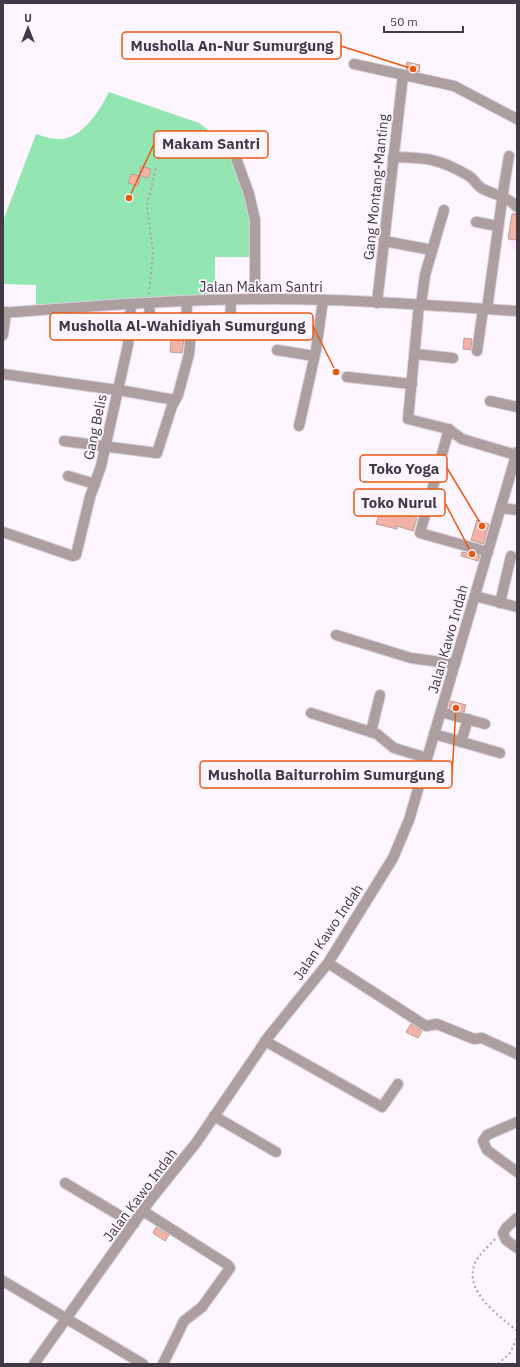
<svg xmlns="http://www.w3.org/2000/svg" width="520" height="1367" font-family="'IBM Plex Sans',sans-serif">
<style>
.built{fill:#fae6ff}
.green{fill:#93e6b1}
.building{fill:#f2b2a5;stroke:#be9e97}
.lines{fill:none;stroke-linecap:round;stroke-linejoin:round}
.minor-casing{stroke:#d7cfd9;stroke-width:12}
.path{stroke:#a9a1ab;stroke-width:2;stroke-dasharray:2 3;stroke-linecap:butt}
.minor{stroke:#ad9e9f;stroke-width:10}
.labels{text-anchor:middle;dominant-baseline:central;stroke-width:3.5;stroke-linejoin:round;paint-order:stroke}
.street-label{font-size:14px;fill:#413943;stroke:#fdf5ff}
.leader{fill:none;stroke:#e8590c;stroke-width:1.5}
.callout-dot{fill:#e8590c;stroke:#fdf5ff;stroke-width:1.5}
.callout{fill:#fdf5ff;stroke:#e8590c;stroke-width:1.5}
.callout-label{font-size:15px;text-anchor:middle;font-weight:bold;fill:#413943}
</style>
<rect width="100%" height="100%" fill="#fdf5ff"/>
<polygon class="built" points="513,212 517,213 517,251 511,250 512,243 508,243"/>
<path class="green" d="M109,92l90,31 9,7 26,31 16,47 3,49h-38v39l-179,9v-20l-33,-1v-63l33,-87c7,2 15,5 22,5 24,1 42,-29 51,-47z"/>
<g class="building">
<polygon points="407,62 420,65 419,72 406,69"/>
<polygon points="141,166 151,169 148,178 139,175"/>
<polygon points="131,174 140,176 138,186 128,183"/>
<polygon points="512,214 517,214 517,240 508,239"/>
<polygon points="171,338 184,339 182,353 170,352"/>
<polygon points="464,338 472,339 471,350 463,349"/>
<polygon points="382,504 395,508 394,511 417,518 413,531 397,526 397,529 376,524"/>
<polygon points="477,520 489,524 483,544 471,540"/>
<polygon points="462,552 480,556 478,561 461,556"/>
<polygon points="451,701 466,705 464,712 449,707"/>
<polygon points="411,1024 422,1031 418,1038 406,1032"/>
<polygon points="156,1227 169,1235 165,1241 153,1233"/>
</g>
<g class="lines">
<defs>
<g id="minor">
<polyline points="354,64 454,86 517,119"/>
<path d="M393,157c34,1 46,1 76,19 5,3 8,10 14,13 14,7 22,6 34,18"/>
<polyline points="237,161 249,194 255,220 255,299"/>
<polyline points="476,222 498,226"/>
<polyline points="384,241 432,250"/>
<polyline points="149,303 151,332 228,332 230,330 231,300"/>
<polyline points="377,303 403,75"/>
<polyline points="419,305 408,419 448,429 462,439 516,455"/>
<polyline points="421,305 425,275 444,210"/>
<polyline points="487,309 504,186 509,156"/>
<path d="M3,313c91,-7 181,-14 272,-14 81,0 162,7 242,12"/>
<polyline points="186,332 187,301"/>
<polyline points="3,335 6,312"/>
<polyline points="277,350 314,356"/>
<polyline points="477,351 483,309"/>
<polyline points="415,354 453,358"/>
<polyline points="3,374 124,391 175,400"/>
<polyline points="347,377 412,384"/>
<polyline points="490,401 517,407"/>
<polyline points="299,426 316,350 323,300"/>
<polyline points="449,429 420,533 488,552"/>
<polyline points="64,441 157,453 172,406 178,395 189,354 191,332"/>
<polyline points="68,476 95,484"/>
<polyline points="501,508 517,510"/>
<polyline points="3,532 73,556 76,555 90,497 101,466 128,345 131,304"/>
<polyline points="475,596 517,607"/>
<polyline points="500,603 511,556"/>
<polyline points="336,635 411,658 455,664"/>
<polyline points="441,712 485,724"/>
<polyline points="311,713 377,734 394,748 427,758"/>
<polyline points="371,732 380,695"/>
<polyline points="434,734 500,753"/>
<polyline points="461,742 468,719"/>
<polyline points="328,963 426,1026 437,1024 474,1039 482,1038 517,1054"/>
<polyline points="265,1041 382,1107 398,1084"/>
<polyline points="214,1116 276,1152"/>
<polyline points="517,1122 487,1135 483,1141 487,1150 517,1172"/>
<polyline points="65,1183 134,1224"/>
<polyline points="143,1211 228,1265 230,1268 202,1307 184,1321 163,1364"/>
<polyline points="517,1218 506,1228 503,1233 506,1240 517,1248"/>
<polyline points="3,1281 143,1364"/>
<polyline points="34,1364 151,1199 196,1143 269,1036 328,963 393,858 409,820 517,452"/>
</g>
</defs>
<use href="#minor" class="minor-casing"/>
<g class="path">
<polyline points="149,294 153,252 147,206 156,167"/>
<path d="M495,1239c-7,8 -16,15 -20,24 -12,29 24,52 42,68"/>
<polyline points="498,1364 510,1353 517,1338"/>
</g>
<use href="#minor" class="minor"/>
</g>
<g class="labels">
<g class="street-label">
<text transform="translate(376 187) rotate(-84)">Gang Montang-Manting</text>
<text x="261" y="287">Jalan Makam Santri</text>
<text transform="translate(95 427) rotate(-78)">Gang Belis</text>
<text transform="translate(448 639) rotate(-74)">Jalan Kawo Indah</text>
<text transform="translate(328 932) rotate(-56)">Jalan Kawo Indah</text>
<text transform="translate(140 1195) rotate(-53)">Jalan Kawo Indah</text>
</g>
</g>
<path class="leader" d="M413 69L341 46M129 198L154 144M336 372L313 326M482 526L447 468M472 554L445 503M456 708L452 774"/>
<g class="callout-dot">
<circle cx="413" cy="69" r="4"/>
<circle cx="129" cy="198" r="4"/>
<circle cx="336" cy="372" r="4"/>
<circle cx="482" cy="526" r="4"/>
<circle cx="472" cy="554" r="4"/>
<circle cx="456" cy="708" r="4"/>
</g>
<g class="callout">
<rect x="122" y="32" width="219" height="27" rx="4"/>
<rect x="154" y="131" width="114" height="27" rx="4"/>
<rect x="50" y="313" width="263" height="27" rx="4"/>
<rect x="360" y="455" width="87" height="27" rx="4"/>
<rect x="354" y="489" width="91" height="27" rx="4"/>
<rect x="200" y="761" width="252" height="27" rx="4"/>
</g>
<g class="callout-label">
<text x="232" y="51">Musholla An-Nur Sumurgung</text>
<text x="211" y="149">Makam Santri</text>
<text x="182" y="331">Musholla Al-Wahidiyah Sumurgung</text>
<text x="404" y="474">Toko Yoga</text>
<text x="399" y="508">Toko Nurul</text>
<text x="326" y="780">Musholla Baiturrohim Sumurgung</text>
</g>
<rect width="520" height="1367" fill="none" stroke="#413943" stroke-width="8"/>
<g transform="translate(28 28)" stroke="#fdf5ff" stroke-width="3" paint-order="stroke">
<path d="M0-3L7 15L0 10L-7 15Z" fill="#413943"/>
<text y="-6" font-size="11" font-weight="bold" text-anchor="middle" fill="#413943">U</text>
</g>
<path d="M384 26v6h79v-6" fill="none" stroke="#413943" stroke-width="2"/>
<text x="390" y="26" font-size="12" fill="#413943" stroke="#fdf5ff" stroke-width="3" paint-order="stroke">50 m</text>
</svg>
